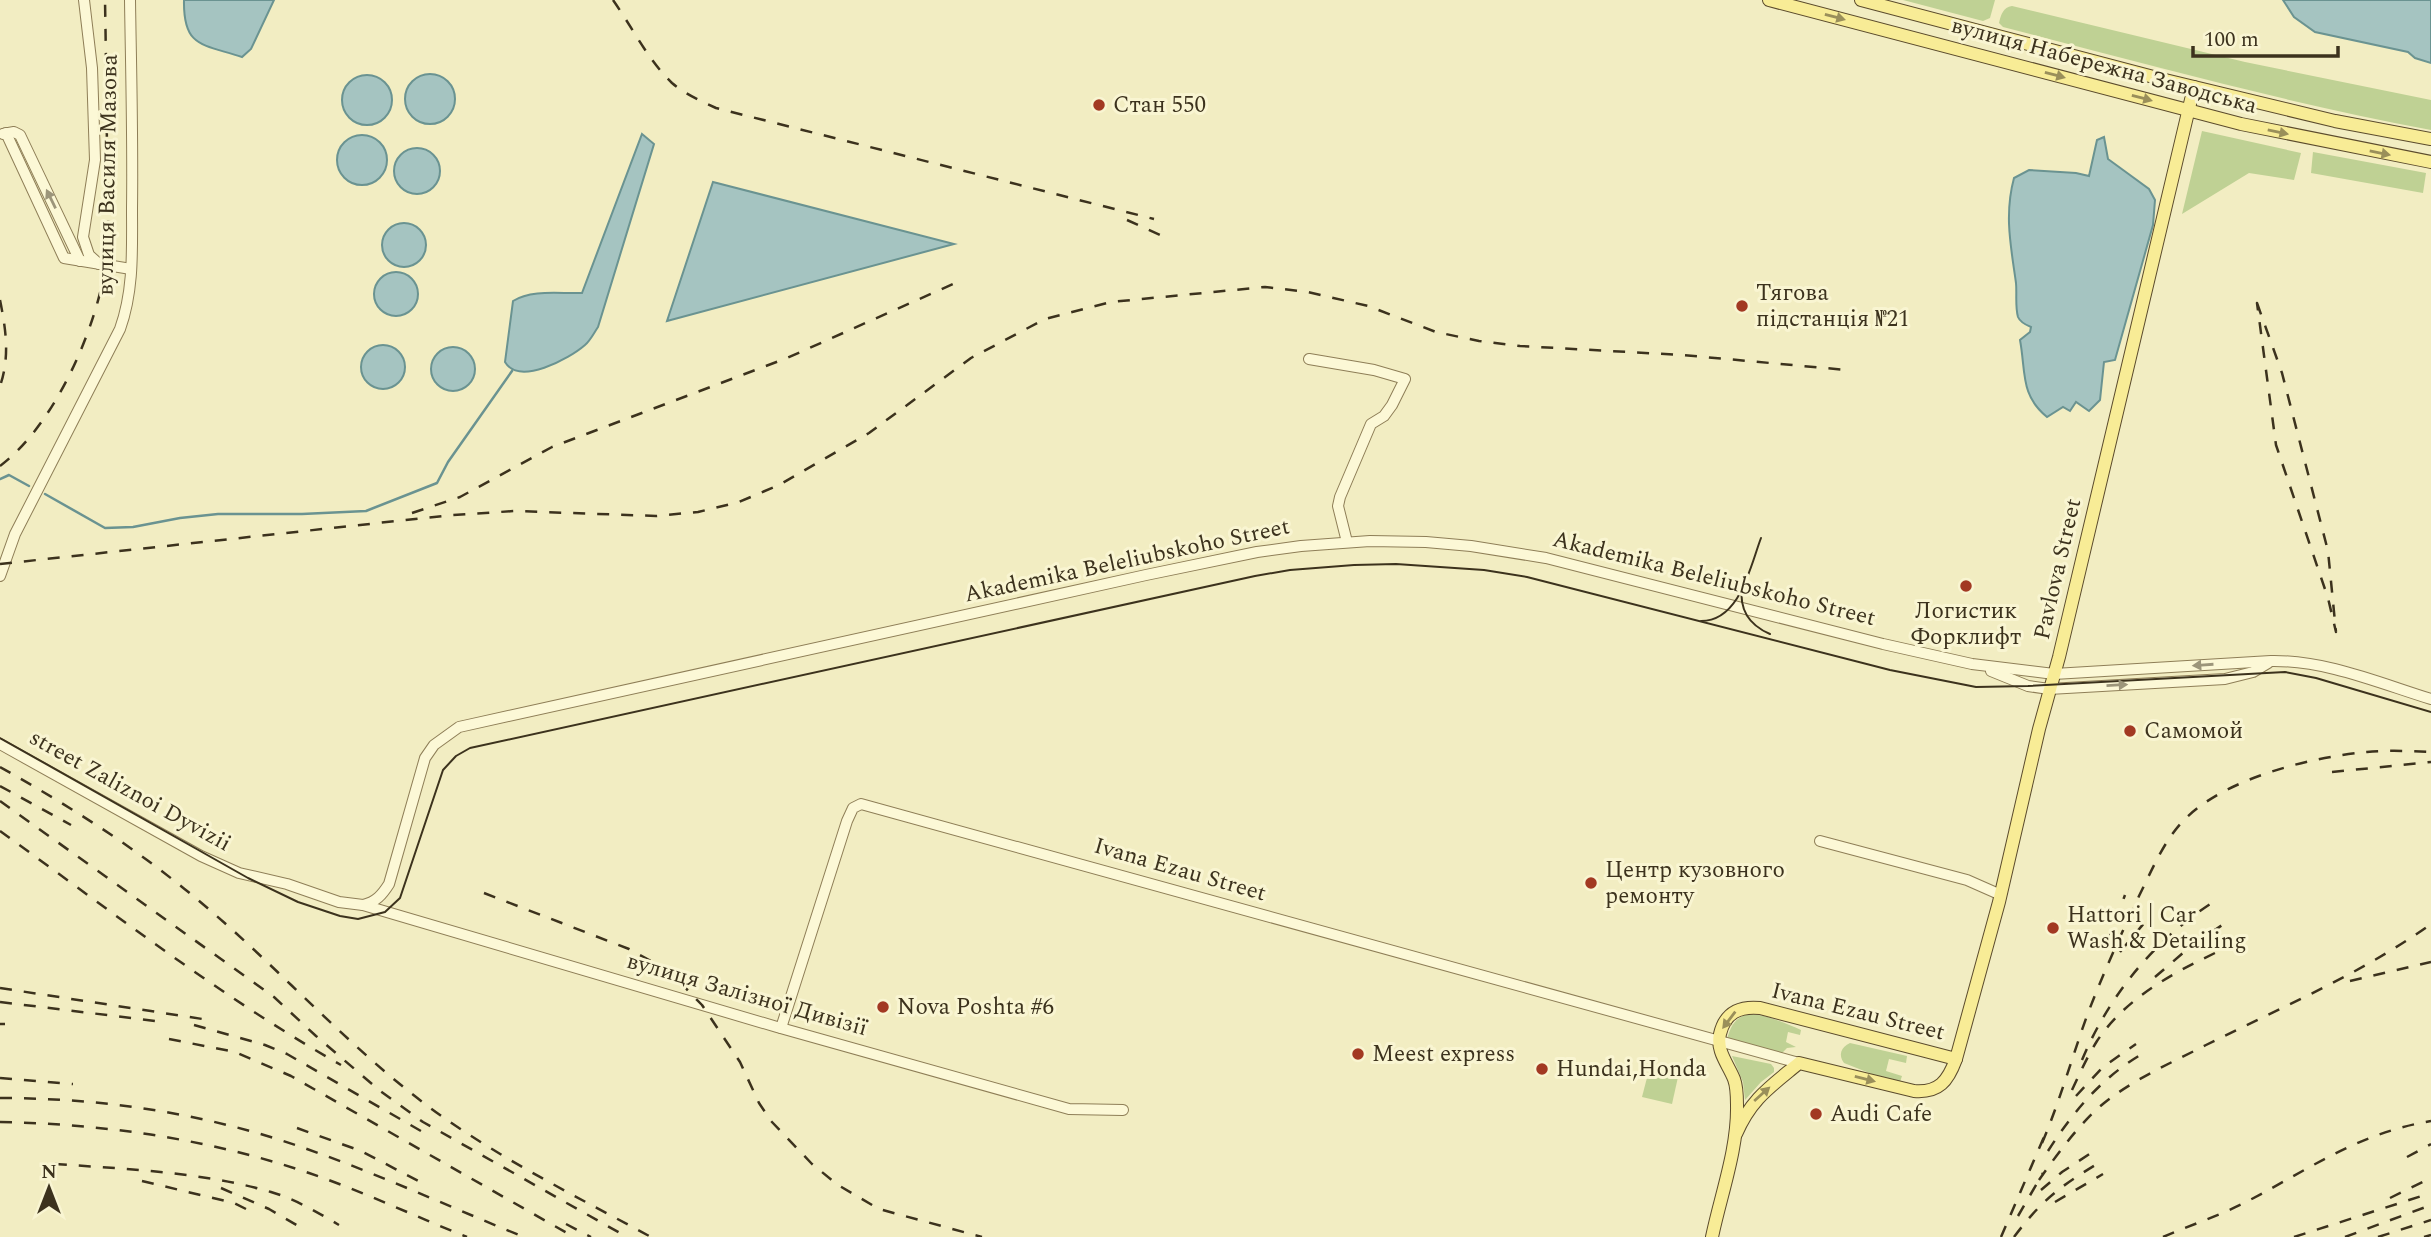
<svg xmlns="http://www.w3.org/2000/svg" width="2431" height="1237" font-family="Spectral,serif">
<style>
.green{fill:#bfd194}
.water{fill:#a5c4c1;stroke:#6a9391;stroke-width:2}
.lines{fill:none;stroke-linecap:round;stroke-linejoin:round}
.stream{stroke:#6a9391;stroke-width:2.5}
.minor-casing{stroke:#8e7e57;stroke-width:12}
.major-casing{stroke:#5b4b2c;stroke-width:14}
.minor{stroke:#fcf8d6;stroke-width:10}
.major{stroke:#f8ec96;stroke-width:12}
.tram{stroke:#3c321d;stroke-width:2}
.rail{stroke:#3c321d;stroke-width:2.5;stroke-dasharray:12 12;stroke-linecap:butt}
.oneway{fill:#9a8f5a}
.oneway2{fill:#9c957a}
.poi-dot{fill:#a23922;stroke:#f9f5d2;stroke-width:2.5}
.labels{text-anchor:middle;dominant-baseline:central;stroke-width:6;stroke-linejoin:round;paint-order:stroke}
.street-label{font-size:23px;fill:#3c321d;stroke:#f9f5d2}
.poi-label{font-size:23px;fill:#3c321d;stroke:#f9f5d2;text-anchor:start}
</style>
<rect width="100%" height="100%" fill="#f2edc2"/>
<g class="green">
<polygon points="1903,0 1995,0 1990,18 1983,21"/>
<path d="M2012,6l233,56 186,38v30c-144,-27 -286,-66 -428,-103l-4,-4c2,-8 4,-16 13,-17z"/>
<polygon points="2202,131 2301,153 2294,180 2249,173 2182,214"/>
<polygon points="2313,152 2426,173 2423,193 2311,173"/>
<path d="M1747,1014c18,0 38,9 54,16l-1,5 -12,-3 -2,10 10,5 -9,1 -6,6 -54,-15c4,-13 7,-20 20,-25z"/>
<path d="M1850,1043l57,13 -1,7 -17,-4 -3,12 16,5 -2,6 -23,-6 -33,-13c-6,-8 -3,-16 6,-20z"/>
<polygon points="1732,1056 1771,1064 1774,1068 1774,1072 1761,1082 1745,1100 1743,1082"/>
<polygon points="1649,1070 1678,1077 1672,1104 1642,1097"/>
</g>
<g class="water">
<path d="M184,0h90l-23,49 -9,8c-39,-13 -59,-9 -58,-57z"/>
<polygon points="2283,0 2431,0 2431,63 2415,58 2408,52 2315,32 2294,17"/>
<circle cx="430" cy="99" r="25"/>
<circle cx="367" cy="100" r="25"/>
<path d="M642,134l12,10 -56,183c-4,6 -8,14 -13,18 -16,14 -66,41 -80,17l8,-61c19,-12 48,-7 69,-8z"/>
<circle cx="362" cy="160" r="25"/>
<path d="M2104,137l4,22 41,30 6,11 -2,25 -38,135 -11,2 -4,38 -11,11 -13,-9 -6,9 -7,-4 -16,10c-27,-22 -21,-45 -27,-77l10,-8 1,-5c-5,-2 -11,-5 -13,-10 -3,-10 -1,-24 -2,-34 -5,-36 -12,-68 -2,-105l15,-8 47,3 13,3 8,-36z"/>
<circle cx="417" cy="171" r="23"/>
<polygon points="713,182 954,244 667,321"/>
<circle cx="404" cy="245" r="22"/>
<circle cx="396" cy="294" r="22"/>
<circle cx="383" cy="367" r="22"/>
<circle cx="453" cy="369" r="22"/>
</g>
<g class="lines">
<g class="stream">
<polyline points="0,479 9,475 29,486"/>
<polyline points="45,494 105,528 133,527 180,518 218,514 302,514 366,511 437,483 448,462 512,371"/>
</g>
<defs>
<g id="minor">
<polyline points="84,0 92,68 95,160 83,237 89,255 99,264"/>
<polyline points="6,133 64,258 131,269"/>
<polyline points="3,134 14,132 20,135 80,261"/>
<polyline points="1309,359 1374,370 1405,379 1392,405 1384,416 1371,424 1340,497 1338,506 1347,542"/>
<path d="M0,576l15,-42 105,-205c14,-39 12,-80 12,-121 1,-69 -1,-139 -2,-208"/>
<polyline points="1991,671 2028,686 2049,689 2225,679 2253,672 2268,663"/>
<polyline points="0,744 201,856 239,873 287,884 339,902 363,905 777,1027 1069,1109 1123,1110"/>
<polyline points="1820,841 1967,880 2001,895"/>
<path d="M363,905c13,-3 19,-10 26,-21l36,-126 9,-13 25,-18 687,-152 111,-23 44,-6 69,-5 56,1 45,4 75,12 337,86 89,20 82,10 217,-13c55,-1 108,22 160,38"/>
<polyline points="781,1028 847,821 853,808 861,804 1799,1063"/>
</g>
<g id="major">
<polyline points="1769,0 2241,124 2431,162"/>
<polyline points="1861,0 2165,80 2335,121 2431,139"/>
<path d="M1736,1134c15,-35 34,-47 63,-71l115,28c25,2 34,-10 42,-32l43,-157 40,-173 20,-72 135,-570"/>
<path d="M1712,1237c9,-43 26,-88 25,-132 0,-8 0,-18 -3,-26 -6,-15 -18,-28 -14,-45 5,-21 19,-28 40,-26l196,51"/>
</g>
</defs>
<use href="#minor" class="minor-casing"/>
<use href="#major" class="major-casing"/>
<use href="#minor" class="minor"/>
<use href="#major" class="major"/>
<g class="tram">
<path d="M1742,587c-3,23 7,38 28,47"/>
<path d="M1701,621c39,0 49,-54 60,-83"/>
<polyline points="0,738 248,878 298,902 340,916 358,919 385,912 400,898 443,770 456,756 470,748 1255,576 1290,570 1354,565 1396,564 1484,570 1527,577 1890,670 1976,687 2028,686 2285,672 2316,678 2431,712"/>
</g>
<g class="rail">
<path d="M613,0c19,27 35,60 59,83 13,11 29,18 44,25l438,111"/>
<polyline points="1127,220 1160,235"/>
<path d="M0,300c6,30 10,57 0,86"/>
<polygon points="2257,303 2282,373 2328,551 2336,632 2328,598 2276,445"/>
<path d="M0,466c56,-42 99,-142 107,-210 3,-26 0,-54 0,-80 0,-59 -1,-117 -2,-176"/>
<polyline points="412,513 460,497 552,447 787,358 962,280"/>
<polyline points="0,564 452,515 515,511 656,516 698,512 739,502 779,485 869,433 971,358 1045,319 1111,302 1265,287 1308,292 1368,306 1436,332 1479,341 1520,346 1682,355 1847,370"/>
<path d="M0,767c62,35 122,72 177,116 92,72 168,164 263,232 65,46 141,84 211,122"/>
<polyline points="2332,772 2431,762"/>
<polyline points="0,786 71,825"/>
<polyline points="0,801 274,997 316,1036 379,1090 423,1122 627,1237"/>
<path d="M0,831c111,80 221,166 341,234"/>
<polyline points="484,893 629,949 660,966 673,975 702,1005 740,1062 759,1103 771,1121 812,1164 838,1185 879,1209 982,1237"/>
<polyline points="2107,944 2125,895"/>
<polyline points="2120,952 2150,916"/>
<polyline points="2155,977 2190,947 2231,919"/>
<polyline points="2350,981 2431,962"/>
<polyline points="0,988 209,1020"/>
<polyline points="0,1002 164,1022"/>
<polyline points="0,1024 5,1024"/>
<polyline points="194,1025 265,1045 287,1054 421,1131"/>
<polyline points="169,1039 235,1052 291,1076 574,1237"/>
<path d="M2082,1060c28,-67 75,-123 136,-161"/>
<polyline points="0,1078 73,1084"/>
<path d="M2072,1090c8,-17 15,-33 25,-49 29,-43 74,-67 120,-89"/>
<polyline points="2076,1096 2103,1067 2136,1044"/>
<path d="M0,1098c94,0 188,13 277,41 85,27 165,65 247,98"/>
<path d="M0,1122c105,2 209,17 309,51 53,18 105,43 158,64"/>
<polyline points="297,1128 361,1151 426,1185"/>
<path d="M2042,1143c18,-42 30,-86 46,-130 15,-39 33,-79 51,-117 13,-26 25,-56 46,-77 41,-41 126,-62 182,-67 21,-2 43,-1 64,0"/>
<path d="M2048,1151c25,-39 53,-73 94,-97"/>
<polyline points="2407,1157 2431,1144"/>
<path d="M55,1164c71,5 148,8 216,28 24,7 46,20 68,33"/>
<path d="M2039,1180c17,-24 35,-49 57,-70 31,-28 73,-46 110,-65 76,-38 155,-71 225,-121"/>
<polyline points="142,1181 234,1203 246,1209"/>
<polyline points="221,1188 269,1209 305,1230"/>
<polyline points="2041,1190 2062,1172 2091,1153"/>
<polyline points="2390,1198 2431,1178"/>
<polyline points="2055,1202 2103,1174"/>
<polyline points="2018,1216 2043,1173"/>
<polyline points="566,1224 591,1237"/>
<polyline points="2001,1237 2044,1137"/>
<path d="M2014,1237c27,-36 45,-50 83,-73"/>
<path d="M2163,1237c28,-12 58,-22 85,-36 63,-33 111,-68 183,-80"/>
<polyline points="2294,1237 2431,1193"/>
<polyline points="2345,1237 2431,1205"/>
<polyline points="2378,1237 2431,1220"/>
<polyline points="2424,1237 2431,1235"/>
</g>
</g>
<defs><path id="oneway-solid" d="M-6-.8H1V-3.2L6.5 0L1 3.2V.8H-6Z" transform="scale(1.75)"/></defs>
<g class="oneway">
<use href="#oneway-solid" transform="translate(1835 17) rotate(15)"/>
<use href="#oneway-solid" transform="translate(2055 75) rotate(15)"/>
<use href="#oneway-solid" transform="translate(2142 98) rotate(15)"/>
<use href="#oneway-solid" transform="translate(2278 132) rotate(12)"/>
<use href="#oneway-solid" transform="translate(2380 153) rotate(11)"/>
<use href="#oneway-solid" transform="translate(1729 1020) rotate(127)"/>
<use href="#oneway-solid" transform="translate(1865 1079) rotate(14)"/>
<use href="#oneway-solid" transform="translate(1762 1094) rotate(-42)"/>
</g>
<g class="oneway2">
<use href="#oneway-solid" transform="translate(51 199) rotate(-116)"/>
<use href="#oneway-solid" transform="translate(2203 665) rotate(176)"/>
<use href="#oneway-solid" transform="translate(2117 685) rotate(-3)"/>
</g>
<g class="poi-dot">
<circle cx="1099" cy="105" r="7"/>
<circle cx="1742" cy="306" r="7"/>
<circle cx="1966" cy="586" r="7"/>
<circle cx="2130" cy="731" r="7"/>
<circle cx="1591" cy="883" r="7"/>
<circle cx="2053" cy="928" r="7"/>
<circle cx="883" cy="1007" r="7"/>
<circle cx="1358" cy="1054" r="7"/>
<circle cx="1542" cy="1069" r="7"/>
<circle cx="1816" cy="1114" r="7"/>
</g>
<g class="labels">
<g class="street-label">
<text transform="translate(2104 66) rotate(15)">вулиця Набережна Заводська</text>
<text transform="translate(108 175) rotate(-89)">вулиця Василя Мазова</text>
<text transform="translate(1127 561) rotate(-12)">Akademika Beleliubskoho Street</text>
<text transform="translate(2058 569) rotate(-77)">Pavlova Street</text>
<text transform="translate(1714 579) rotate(14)">Akademika Beleliubskoho Street</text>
<text transform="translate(130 791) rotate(29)">street Zaliznoi Dyvizii</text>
<text transform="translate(1180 870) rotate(16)">Ivana Ezau Street</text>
<text transform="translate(747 995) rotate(16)">вулиця Залізної Дивізії</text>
<text transform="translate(1858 1012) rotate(14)">Ivana Ezau Street</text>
</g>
<g class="poi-label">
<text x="1113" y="105">Стан 550</text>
<text x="1756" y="293">Тягова<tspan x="1756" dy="26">пiдстанцiя №21</tspan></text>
<text x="1966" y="611" text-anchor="middle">Логистик<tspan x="1966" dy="26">Форклифт</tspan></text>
<text x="2144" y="731">Самомой</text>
<text x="1605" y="870">Центр кузовного<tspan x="1605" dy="26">ремонту</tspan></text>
<text x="2067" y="915">Hattori | Car<tspan x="2067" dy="26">Wash &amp; Detailing</tspan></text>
<text x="897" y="1007">Nova Poshta #6</text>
<text x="1372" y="1054">Meest express</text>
<text x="1556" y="1069">Hundai,Honda</text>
<text x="1830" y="1114">Audi Cafe</text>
</g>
</g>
<g transform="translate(49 1188)" stroke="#f9f5d2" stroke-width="5" paint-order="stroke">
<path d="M0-5L12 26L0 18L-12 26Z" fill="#3c321d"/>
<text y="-10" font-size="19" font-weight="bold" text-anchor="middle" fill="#3c321d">N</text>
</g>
<path d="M2193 46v10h145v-10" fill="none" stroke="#3c321d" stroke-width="3.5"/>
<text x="2204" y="46" font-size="21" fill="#3c321d" stroke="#f9f5d2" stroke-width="5" paint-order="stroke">100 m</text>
</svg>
